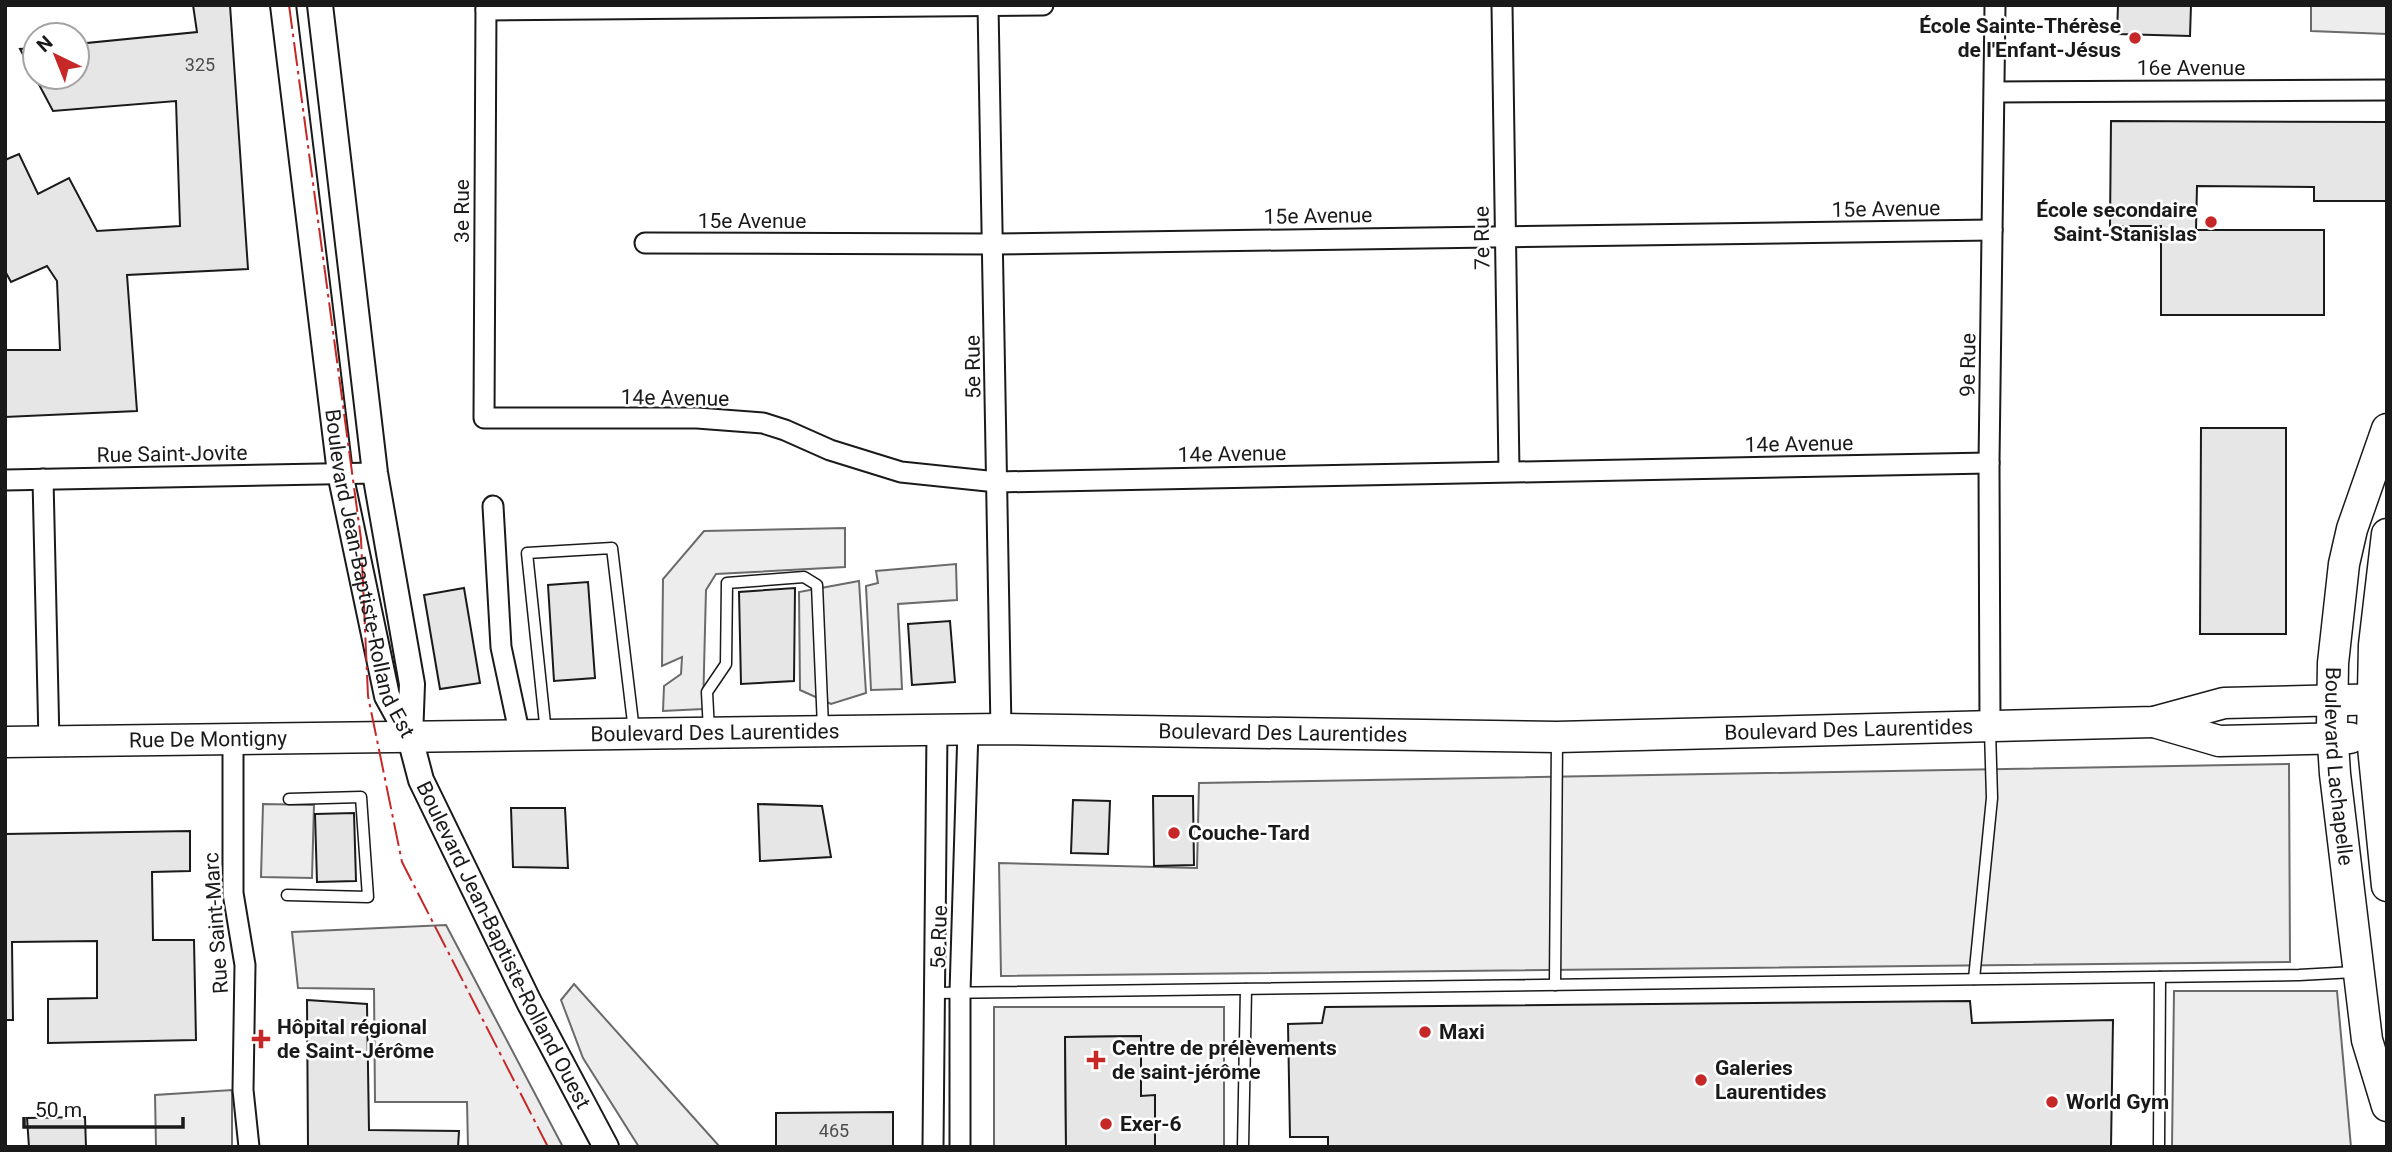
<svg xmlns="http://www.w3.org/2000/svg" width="2392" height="1152" font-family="Roboto,sans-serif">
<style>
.built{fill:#ededed;stroke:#6a6a6a;stroke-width:2}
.building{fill:#e6e6e6;stroke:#1a1a1a;stroke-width:2}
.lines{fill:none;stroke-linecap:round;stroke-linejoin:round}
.service-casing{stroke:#1a1a1a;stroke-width:13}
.minor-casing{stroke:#1a1a1a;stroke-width:23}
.tertiary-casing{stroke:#1a1a1a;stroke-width:28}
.primary-casing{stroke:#1a1a1a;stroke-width:33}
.service{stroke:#fff;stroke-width:10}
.minor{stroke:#fff;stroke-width:19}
.tertiary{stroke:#fff;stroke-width:24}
.primary{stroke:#fff;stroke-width:30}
.power{stroke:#c62828;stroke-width:2;stroke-dasharray:24 5 3.5 5;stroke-linecap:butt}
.poi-dot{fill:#c62828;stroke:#fff;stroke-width:2.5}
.labels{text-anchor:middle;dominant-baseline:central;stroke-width:5;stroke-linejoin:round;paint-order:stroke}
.number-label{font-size:18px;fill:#4d4d4d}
.poi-label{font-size:21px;font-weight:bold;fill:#1a1a1a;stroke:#fff;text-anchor:start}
.street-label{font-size:21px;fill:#1a1a1a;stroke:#fff}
</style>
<rect width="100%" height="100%" fill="#fff"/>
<g class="built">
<polygon points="2311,5 2387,5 2387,34 2311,31"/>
<polygon points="845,528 845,567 716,574 706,590 703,709 663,711 664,686 681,674 682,657 662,666 663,579 704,531"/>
<polygon points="956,564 957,600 898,604 902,689 871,690 866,586 878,583 876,571"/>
<polygon points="859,581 866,693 831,704 800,690 799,592"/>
<polygon points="2289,764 2290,962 1001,976 999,863 1197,868 1199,783"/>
<polygon points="263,804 314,805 312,878 261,877"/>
<polygon points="446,925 563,1147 468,1147 467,1102 375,1102 374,989 298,988 292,932"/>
<polygon points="574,984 720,1147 639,1147 583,1058 561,1000"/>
<polygon points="2174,991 2337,991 2351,1147 2172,1147"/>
<polygon points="994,1007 1224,1007 1224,1147 1155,1147 1155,1096 1141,1096 1140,1036 1065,1037 1066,1147 994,1147"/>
<polygon points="232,1090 232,1147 156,1147 155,1095"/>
</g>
<g class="building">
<polygon points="193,5 230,5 248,269 127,275 137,411 5,417 5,350 60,350 57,281 47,266 11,282 5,271 5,160 19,154 38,194 69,178 97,231 180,226 176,101 53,111 20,49 35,48 35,77 77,77 77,44 197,32"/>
<polygon points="2118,5 2191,5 2190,36 2117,34"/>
<polygon points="2111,121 2387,122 2387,201 2314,201 2314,187 2197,186 2196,230 2324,230 2324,315 2161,315 2161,226 2110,226"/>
<polygon points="2201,428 2286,428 2286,634 2200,634"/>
<polygon points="588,582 595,678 554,681 548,585"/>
<polygon points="464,588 480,683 440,689 424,595"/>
<polygon points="795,588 794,681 741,684 739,592"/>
<polygon points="950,621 955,682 912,685 908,624"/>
<polygon points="1153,796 1193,796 1194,865 1154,866"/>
<polygon points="1073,800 1110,801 1108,854 1071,853"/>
<polygon points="758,804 822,806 831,857 760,861"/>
<polygon points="511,808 565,808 568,868 513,867"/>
<polygon points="354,813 356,881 317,882 315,814"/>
<polygon points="190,831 190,871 152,872 153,940 194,940 196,1040 48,1043 48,999 97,998 97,941 12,942 13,1020 5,1020 5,834"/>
<polygon points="307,1000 367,1004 369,1130 459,1131 458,1147 308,1147"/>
<polygon points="1970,1001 1972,1023 2113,1020 2111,1147 1328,1147 1328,1137 1290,1137 1288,1024 1322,1023 1325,1007"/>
<polygon points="1141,1036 1141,1096 1155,1095 1155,1147 1066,1147 1065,1037"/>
<polygon points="893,1112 893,1147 776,1147 776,1113"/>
<polygon points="85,1117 86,1147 29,1147 27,1118"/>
</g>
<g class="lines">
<defs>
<g id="service">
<polyline points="709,731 707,692 726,664 727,583 804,577 817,585 823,727"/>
<polyline points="546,733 527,553 612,548 634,731"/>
<polyline points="287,895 368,897 361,797 289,799"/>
<polyline points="1974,979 1992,798 1990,730"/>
<polyline points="1555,985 1557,741"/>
<polyline points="934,993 2299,975 2354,972"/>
<polyline points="1243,1147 1246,989"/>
<polyline points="2159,1147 2160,977"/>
</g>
<g id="minor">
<polyline points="486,5 484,418 697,418 763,423 785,430 830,450 901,472 997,482 1989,463"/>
<polyline points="988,5 1001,729"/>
<polyline points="1502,5 1509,471"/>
<polyline points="486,10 1043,5"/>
<polyline points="1996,92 2387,90"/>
<polyline points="645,243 994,244 1992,230"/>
<polyline points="43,479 49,742"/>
<polyline points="5,480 375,473"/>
<polyline points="493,506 501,647 520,736"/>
<polyline points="1990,726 1989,463 1995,5"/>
<polyline points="233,738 233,893 245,965 243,1090 249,1147"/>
<polyline points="933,1147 937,730"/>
<polyline points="960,1147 960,992 968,729"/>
</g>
<g id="tertiary">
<path id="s1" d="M283,5l57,468 47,223 23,42 11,42 108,222 77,145"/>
<polyline points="320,5 375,473 412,684 410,738"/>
</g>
<g id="primary">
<path id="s2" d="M2387,429l-35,100 -8,35 -11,99 -1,64 3,47 32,266 20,66"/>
<polyline points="2387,534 2374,645 2372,737 2387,886"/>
<polyline points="2154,722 2219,741 2350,738"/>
<path id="s3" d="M5,742l996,-13 556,8 597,-15 70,-19 163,-4"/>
</g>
</defs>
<use href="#service" class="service-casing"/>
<use href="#minor" class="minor-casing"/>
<use href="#tertiary" class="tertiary-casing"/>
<use href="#primary" class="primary-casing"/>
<use href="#service" class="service"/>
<use href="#minor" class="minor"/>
<use href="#tertiary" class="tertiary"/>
<use href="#primary" class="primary"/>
<polyline class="power" points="289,5 361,539 368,696 402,862 548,1147"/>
</g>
<g class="poi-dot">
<circle cx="2135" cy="38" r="7"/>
<circle cx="2211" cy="222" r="7"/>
<circle cx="1174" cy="833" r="7"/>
<circle cx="1425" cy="1032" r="7"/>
<path d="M257.5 1028.5h7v7h7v7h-7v7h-7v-7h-7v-7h7z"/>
<path d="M1092.5 1049.5h7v7h7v7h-7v7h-7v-7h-7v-7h7z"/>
<circle cx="1701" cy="1080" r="7"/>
<circle cx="2052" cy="1102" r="7"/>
<circle cx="1106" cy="1124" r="7"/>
</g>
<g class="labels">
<g class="number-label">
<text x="200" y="64">325</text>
<text x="834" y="1130">465</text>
</g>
<g class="poi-label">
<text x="2121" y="26" text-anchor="end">École Sainte-Thérèse<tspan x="2121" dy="24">de l'Enfant-Jésus</tspan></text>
<text x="2197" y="210" text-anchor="end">École secondaire<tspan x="2197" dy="24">Saint-Stanislas</tspan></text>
<text x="1188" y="833">Couche-Tard</text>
<text x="277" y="1027">Hôpital régional<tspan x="277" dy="24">de Saint-Jérôme</tspan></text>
<text x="1439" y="1032">Maxi</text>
<text x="1112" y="1048">Centre de prélèvements<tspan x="1112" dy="24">de saint-jérôme</tspan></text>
<text x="1715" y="1068">Galeries<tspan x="1715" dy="24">Laurentides</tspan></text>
<text x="2066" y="1102">World Gym</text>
<text x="1120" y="1124">Exer-6</text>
</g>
<g class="street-label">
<text x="2191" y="68">16e Avenue</text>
<text transform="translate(1886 209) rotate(-1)">15e Avenue</text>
<text transform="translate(462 211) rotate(-90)">3e Rue</text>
<text transform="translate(1318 216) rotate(-1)">15e Avenue</text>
<text x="752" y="221">15e Avenue</text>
<text transform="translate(1482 238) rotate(-91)">7e Rue</text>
<text transform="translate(1968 365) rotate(-89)">9e Rue</text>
<text transform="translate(973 367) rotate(-91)">5e Rue</text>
<text transform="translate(675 398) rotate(1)">14e Avenue</text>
<text transform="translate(1799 444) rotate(-1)">14e Avenue</text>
<text transform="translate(172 454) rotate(-1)">Rue Saint-Jovite</text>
<text transform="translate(1232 454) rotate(-1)">14e Avenue</text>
<text stroke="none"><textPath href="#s1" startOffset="576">Boulevard Jean-Baptiste-Rolland Est</textPath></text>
<text stroke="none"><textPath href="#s3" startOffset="1844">Boulevard Des Laurentides</textPath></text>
<text stroke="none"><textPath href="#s3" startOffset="710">Boulevard Des Laurentides</textPath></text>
<text stroke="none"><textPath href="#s3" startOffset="1278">Boulevard Des Laurentides</textPath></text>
<text stroke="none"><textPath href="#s3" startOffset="203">Rue De Montigny</textPath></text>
<text stroke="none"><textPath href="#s2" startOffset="345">Boulevard Lachapelle</textPath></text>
<text transform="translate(216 923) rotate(-94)">Rue Saint-Marc</text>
<text transform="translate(939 937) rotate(-88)">5e Rue</text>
<text stroke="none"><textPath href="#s1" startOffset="975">Boulevard Jean-Baptiste-Rolland Ouest</textPath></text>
</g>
</g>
<rect width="2392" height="1152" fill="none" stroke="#1a1a1a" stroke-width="14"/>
<g transform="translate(56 56) rotate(317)"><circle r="33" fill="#ffffff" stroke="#a3a3a3" stroke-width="2"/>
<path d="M0-5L12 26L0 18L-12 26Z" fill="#c62828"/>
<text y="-10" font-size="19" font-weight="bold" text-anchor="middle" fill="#1a1a1a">N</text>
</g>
<path d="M24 1117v10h159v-10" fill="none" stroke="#1a1a1a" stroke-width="3.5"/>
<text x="35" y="1117" font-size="21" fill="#1a1a1a" stroke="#ffffff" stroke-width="5" paint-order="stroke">50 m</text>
</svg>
